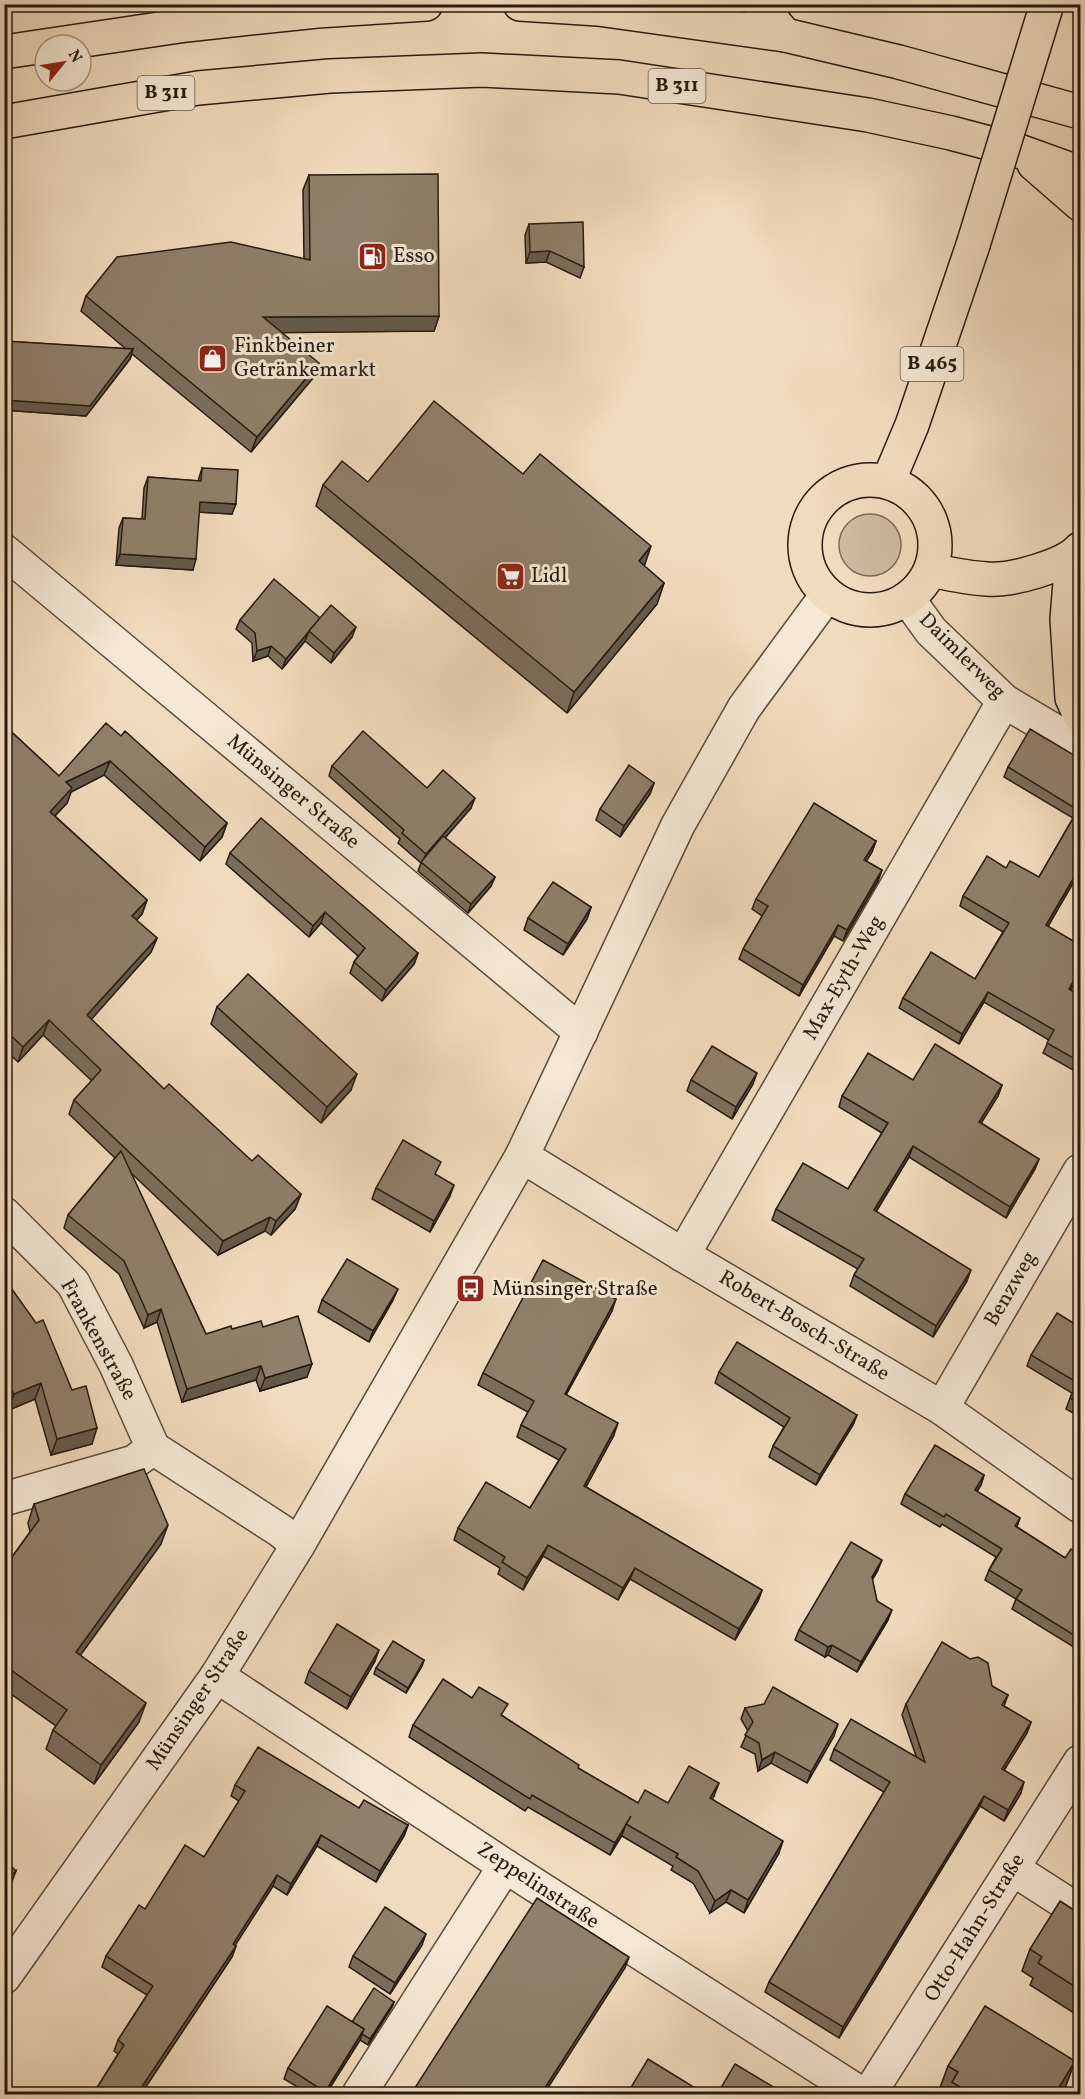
<svg xmlns="http://www.w3.org/2000/svg" width="1085" height="2099" font-family="Vollkorn,serif">
<style>
.green{fill:#cebaa0;stroke:#7a6a58;stroke-width:1.5}
.lines{fill:none;stroke-linecap:round;stroke-linejoin:round}
.minor-casing{stroke:#594b3c;stroke-width:36}
.major-casing{stroke:#261b10;stroke-width:36}
.minor{stroke:#f6e8d5;stroke-width:33}
.major{stroke:#f1dbbe;stroke-width:33}
.major-bridge-casing{stroke:#261b10;stroke-width:36;stroke-linecap:butt}
.major-bridge{stroke:#f1dbbe;stroke-width:33}
.wall{fill:#7c6d5b;stroke:#261b10;stroke-width:1.5}
.shaded-wall{fill:#65594a;stroke:#261b10;stroke-width:1.5}
.building{fill:#907f6a;stroke:#261b10;stroke-width:1.5}
.labels{text-anchor:middle;dominant-baseline:central;stroke-width:6;stroke-linejoin:round;paint-order:stroke}
.shield{fill:#f6e8d5;stroke:#64584b;stroke-width:1.5}
.shield-label{font-size:20px;font-weight:bold;fill:#261b10}
.poi-label{font-size:21px;fill:#261b10;stroke:#f6e8d5;text-anchor:start}
.street-label{font-size:21px;fill:#261b10;stroke:#f6e8d5}
</style>
<rect width="100%" height="100%" fill="#f1dbbe"/>
<filter id="stains"><feTurbulence type="fractalNoise" baseFrequency=".00333" numOctaves="4"/><feColorMatrix values="0 0 0 0 .2 0 0 0 0 .09 0 0 0 0 .02 0 0 0 .5 -.17"/></filter>
<radialGradient id="worn" r=".72"><stop offset=".6" stop-color="#630" stop-opacity="0"/><stop offset="1" stop-color="#630" stop-opacity=".3"/></radialGradient>
<circle class="green" cx="870" cy="545" r="31"/>
<g class="lines">
<defs>
<g id="minor">
<polyline points="4,551 581,1032"/>
<polyline points="908,599 931,631 1004,701 1080,746"/>
<polyline points="522,1156 683,1255 942,1408 1080,1506"/>
<polyline points="4,1214 73,1283 116,1365 153,1448"/>
<polyline points="683,1255 1004,701"/>
<polyline points="942,1408 1080,1171"/>
<polyline points="4,1499 134,1462 153,1448 281,1531 298,1545"/>
<polyline points="217,1676 505,1866 861,2094"/>
<polyline points="1013,1869 1080,1912"/>
<polyline points="4,1977 217,1676 298,1545 522,1156 678,825 744,708 827,595"/>
<polyline points="359,2094 505,1866"/>
<polyline points="869,2094 1080,1762"/>
</g>
<g id="major">
<polyline points="520,4 598,9 785,35 899,62 1080,112"/>
<polyline points="759,4 785,35"/>
<polyline points="4,52 186,25 317,11 426,4"/>
<polyline points="4,122 198,88 330,76 482,70 619,77 868,115 951,133 1019,151 1080,173"/>
<polyline points="1034,164 1080,204"/>
<circle cx="870" cy="545" r="65"/>
<polyline points="888,482 912,425 973,245"/>
<polyline points="1072,558 1067,619 1072,698 1080,715"/>
<path d="M931,570c19,4 37,8 56,9 24,2 78,-13 93,-30"/>
</g>
</defs>
<use href="#minor" class="minor-casing"/>
<use href="#major" class="major-casing"/>
<use href="#minor" class="minor"/>
<use href="#major" class="major"/>
<defs>
<polyline id="major-bridge" points="973,245 1047,4"/>
</defs>
<use href="#major-bridge" class="major-bridge-casing"/>
<use href="#major-bridge" class="major-bridge"/>
</g>
<g class="wall">
<polygon points="309,175 439,316 434,331 282,332 313,378 251,452 132,354 130,359 86,416 4,410 4,341 126,349 81,311 86,296 304,259 303,190"/>
<polygon points="529,224 584,267 580,278 546,262 526,263 525,235"/>
<polygon points="202,468 232,514 199,512 193,570 116,565 119,528 123,518 142,519 144,488 148,477 198,481"/>
<polygon points="523,474 644,566 664,583 657,604 567,713 316,506 323,485 368,482"/>
<polygon points="320,618 352,637 331,663 305,641 282,669 268,656 253,661 252,643 236,629 240,620"/>
<polygon points="4,725 59,776 121,736 227,823 222,837 200,861 104,775 71,792 67,803 55,816 147,900 142,914 136,920 157,938 151,952 91,1019 164,1089 252,1161 301,1194 295,1209 271,1235 265,1231 218,1255 131,1173 206,1334 232,1329 263,1327 307,1377 260,1391 256,1380 182,1402 157,1322 144,1328 119,1274 64,1228 68,1215 115,1158 69,1114 74,1100 92,1081 43,1035 18,1062 4,1049"/>
<polygon points="1079,758 1078,762 1080,871 1048,926 1080,973 1071,990 1080,996 1080,1074 1043,1053 1049,1040 984,1002 959,1044 899,1008 903,998 975,979 1003,932 960,906 963,896 1006,868 1039,877 1073,818 1004,777 1008,767"/>
<polygon points="332,766 427,788 471,808 445,838 495,877 491,886 468,913 418,871 421,863 398,843 400,839 329,776"/>
<polygon points="654,783 650,794 620,837 596,820 600,809"/>
<polygon points="876,841 872,852 866,861 882,870 878,881 843,941 834,936 799,996 739,959 743,949 762,916 752,909 756,899"/>
<polygon points="230,853 418,953 414,964 382,1001 350,973 354,962 358,956 321,923 309,937 226,864"/>
<polygon points="591,907 587,919 563,955 524,930 528,918"/>
<polygon points="217,1007 351,1090 321,1123 211,1024"/>
<polygon points="691,1080 753,1084 732,1119 687,1091"/>
<polygon points="913,1080 1002,1085 998,1096 981,1123 1039,1159 1035,1169 1006,1218 909,1157 876,1212 967,1281 933,1337 850,1286 854,1275 858,1269 772,1220 776,1209 848,1189 882,1133 839,1107 842,1096"/>
<polygon points="436,1175 450,1196 430,1232 372,1199 376,1188"/>
<polygon points="4,1278 92,1444 51,1455 35,1399 9,1410 4,1403"/>
<polygon points="322,1300 393,1300 369,1342 318,1312"/>
<polygon points="612,1311 566,1395 614,1435 586,1487 762,1590 758,1601 735,1640 630,1579 618,1600 543,1556 523,1590 498,1574 500,1568 454,1540 458,1528 530,1508 559,1460 517,1437 521,1425 528,1412 478,1385 483,1373"/>
<polygon points="1080,1327 1080,1417 1066,1409 1072,1393 1027,1366 1031,1355"/>
<polygon points="719,1372 857,1415 853,1425 816,1485 769,1457 773,1446 784,1427 715,1383"/>
<polygon points="984,1475 981,1485 977,1492 1020,1518 1017,1527 1065,1558 1080,1555 1080,1651 1012,1609 1016,1599 985,1580 989,1570 996,1557 942,1524 940,1527 901,1504 905,1494"/>
<polygon points="34,1504 161,1544 80,1655 139,1722 94,1784 46,1749 53,1730 56,1726 4,1689 4,1568 30,1532 28,1523"/>
<polygon points="878,1570 872,1580 877,1601 888,1620 857,1672 828,1655 825,1657 795,1640 799,1630"/>
<polygon points="424,1660 422,1666 406,1693 374,1674 376,1668"/>
<polygon points="375,1661 347,1709 305,1683 309,1671"/>
<polygon points="992,1686 1008,1695 1004,1706 1031,1722 1027,1733 1004,1770 1021,1793 1004,1821 980,1806 839,2038 765,1992 769,1982 884,1792 830,1760 834,1749 916,1756 902,1715 906,1704"/>
<polygon points="745,1708 834,1736 807,1783 771,1763 758,1771 755,1754 741,1747 748,1731 741,1719"/>
<polygon points="503,1716 578,1768 638,1803 668,1803 714,1796 712,1799 779,1853 744,1913 726,1902 710,1913 693,1883 671,1870 673,1866 622,1836 622,1835 610,1855 528,1807 525,1811 409,1737 413,1725"/>
<polygon points="235,1785 359,1808 408,1825 404,1836 376,1882 317,1846 287,1895 273,1886 235,1945 236,1946 232,1957 141,2094 93,2094 118,2054 114,2051 118,2040 147,1995 102,1967 106,1956 145,1909 204,1857 239,1801 231,1796"/>
<polygon points="1080,1914 1080,2017 1030,1985 1033,1978 1022,1971 1030,1949"/>
<polygon points="422,1945 390,1994 349,1967 353,1956"/>
<polygon points="394,2002 392,2007 368,2045 360,2040 326,2094 309,2094 284,2079 288,2068 352,2022"/>
<polygon points="1075,2061 1065,2088 1061,2094 940,2094 938,2093 948,2066"/>
</g>
<g class="shaded-wall">
<polygon points="550,251 546,262 526,263 530,252"/>
<polygon points="439,316 434,331 258,333 263,317"/>
<polygon points="133,349 130,359 86,416 4,410 4,400"/>
<polygon points="319,363 313,378 251,452 257,437"/>
<polygon points="200,502 236,504 232,514 196,512"/>
<polygon points="651,546 644,567 639,561"/>
<polygon points="120,554 196,559 193,570 116,565"/>
<polygon points="664,583 657,604 567,713 574,692"/>
<polygon points="320,618 309,631 305,641 282,669 286,659"/>
<polygon points="356,627 352,637 331,663 334,653"/>
<polygon points="271,646 268,656 253,661 257,651"/>
<polygon points="110,761 104,775 71,792 67,803 45,826 50,812 66,782"/>
<polygon points="654,783 650,794 620,837 624,826"/>
<polygon points="475,798 471,808 422,864 426,854"/>
<polygon points="227,823 222,837 200,861 205,847"/>
<polygon points="876,841 872,852 861,870 864,860"/>
<polygon points="1080,867 1080,871 1043,935 1046,925"/>
<polygon points="882,870 878,881 843,941 847,930"/>
<polygon points="495,877 491,886 468,913 471,904"/>
<polygon points="147,900 142,914 127,931 132,916"/>
<polygon points="591,907 587,919 563,955 568,944"/>
<polygon points="325,912 321,923 309,937 313,926"/>
<polygon points="838,925 834,936 799,996 803,985"/>
<polygon points="157,938 151,952 82,1030 87,1015"/>
<polygon points="418,953 414,964 382,1001 386,990"/>
<polygon points="1080,969 1080,973 1065,999 1069,989"/>
<polygon points="988,992 984,1002 959,1044 962,1034"/>
<polygon points="49,1020 43,1035 18,1062 23,1047"/>
<polygon points="757,1073 753,1084 732,1119 736,1107"/>
<polygon points="357,1074 351,1090 321,1123 327,1107"/>
<polygon points="1002,1085 998,1096 975,1133 979,1122"/>
<polygon points="913,1146 909,1157 870,1221 874,1210"/>
<polygon points="1039,1159 1035,1169 1006,1218 1010,1207"/>
<polygon points="454,1185 450,1196 430,1232 434,1221"/>
<polygon points="301,1194 295,1209 271,1235 276,1221"/>
<polygon points="270,1217 265,1231 218,1255 223,1241"/>
<polygon points="971,1270 967,1281 933,1337 936,1326"/>
<polygon points="398,1289 393,1300 369,1342 373,1331"/>
<polygon points="616,1299 612,1311 560,1406 565,1394"/>
<polygon points="161,1309 157,1322 144,1328 148,1315"/>
<polygon points="312,1364 307,1377 260,1391 265,1378"/>
<polygon points="261,1366 256,1380 182,1402 187,1389"/>
<polygon points="41,1383 35,1399 9,1410 14,1394"/>
<polygon points="857,1415 853,1425 816,1485 820,1475"/>
<polygon points="618,1423 614,1435 580,1498 584,1486"/>
<polygon points="97,1428 92,1444 51,1455 57,1439"/>
<polygon points="984,1475 981,1485 971,1500 975,1490"/>
<polygon points="168,1525 161,1544 69,1671 76,1652"/>
<polygon points="548,1545 543,1556 523,1590 527,1578"/>
<polygon points="882,1560 878,1570 868,1587 872,1577"/>
<polygon points="635,1568 630,1579 618,1600 623,1588"/>
<polygon points="762,1590 758,1601 735,1640 739,1629"/>
<polygon points="892,1610 888,1620 857,1672 861,1662"/>
<polygon points="832,1645 828,1655 825,1657 828,1647"/>
<polygon points="379,1650 375,1661 347,1709 351,1697"/>
<polygon points="424,1660 422,1666 406,1693 408,1688"/>
<polygon points="146,1703 139,1722 94,1784 101,1765"/>
<polygon points="1031,1722 1027,1733 998,1780 1002,1769"/>
<polygon points="838,1724 834,1736 807,1783 811,1772"/>
<polygon points="775,1752 771,1763 758,1771 762,1760"/>
<polygon points="1024,1782 1021,1793 1004,1821 1008,1810"/>
<polygon points="719,1783 714,1796 706,1811 710,1798"/>
<polygon points="984,1796 980,1806 839,2038 843,2027"/>
<polygon points="626,1824 622,1835 610,1855 615,1843"/>
<polygon points="408,1825 404,1836 376,1882 380,1871"/>
<polygon points="321,1835 317,1846 287,1895 291,1884"/>
<polygon points="783,1841 779,1853 744,1913 748,1900"/>
<polygon points="16,1871 11,1884 4,1890 4,1881"/>
<polygon points="277,1875 273,1886 229,1955 233,1944"/>
<polygon points="731,1890 726,1902 710,1913 715,1901"/>
<polygon points="426,1934 422,1945 390,1994 395,1983"/>
<polygon points="236,1946 232,1957 141,2094 137,2094"/>
<polygon points="629,1957 625,1968 544,2094 541,2094"/>
<polygon points="394,2002 392,2007 368,2045 370,2039"/>
<polygon points="364,2029 360,2040 326,2094 324,2094"/>
<polygon points="1075,2061 1065,2088 1061,2094 1055,2094"/>
</g>
<g class="building">
<polygon points="438,174 439,316 263,317 319,363 257,437 86,296 117,257 231,242 310,260 309,175"/>
<polygon points="583,222 584,267 550,251 530,252 529,224"/>
<polygon points="4,341 133,349 90,406 4,400"/>
<polygon points="434,401 523,474 540,454 651,546 639,561 664,583 574,692 323,485 342,461 368,482"/>
<polygon points="202,468 238,470 236,504 200,502 196,559 120,554 123,518 145,519 148,477 201,481"/>
<polygon points="274,579 320,618 286,659 271,646 257,651 255,633 240,620"/>
<polygon points="331,605 356,627 334,653 309,631"/>
<polygon points="106,723 121,736 125,731 227,823 205,847 110,761 66,782 72,788 50,812 147,900 132,916 157,938 87,1015 164,1089 169,1084 252,1161 258,1155 301,1194 276,1221 270,1217 223,1241 74,1100 101,1070 49,1020 23,1047 4,1029 4,725 59,776"/>
<polygon points="1030,729 1079,758 1077,762 1080,764 1080,867 1046,925 1080,945 1080,969 1069,989 1080,996 1080,1062 1047,1043 1054,1030 988,992 962,1034 903,998 931,952 975,979 1009,923 963,896 987,856 1006,868 1010,861 1039,877 1078,810 1008,767"/>
<polygon points="363,731 427,788 443,770 475,798 426,854 402,833 404,830 332,766"/>
<polygon points="629,765 654,783 624,826 600,809"/>
<polygon points="814,803 876,841 864,860 882,870 847,930 838,925 803,985 743,949 768,906 756,899"/>
<polygon points="261,818 418,953 386,990 354,962 365,948 325,912 313,926 230,853"/>
<polygon points="443,836 495,877 471,904 421,862"/>
<polygon points="553,882 591,907 568,944 528,918"/>
<polygon points="248,974 357,1074 327,1107 217,1007"/>
<polygon points="935,1044 1002,1085 979,1122 1039,1159 1010,1207 913,1146 874,1210 971,1270 936,1326 854,1275 864,1259 776,1209 803,1163 848,1189 888,1123 842,1096 868,1053 913,1080"/>
<polygon points="712,1046 757,1073 736,1107 691,1080"/>
<polygon points="403,1140 441,1162 435,1174 454,1185 434,1221 376,1188"/>
<polygon points="121,1151 206,1334 231,1326 232,1329 261,1321 263,1327 298,1316 312,1364 265,1378 261,1366 187,1389 161,1309 148,1315 124,1261 68,1215"/>
<polygon points="347,1259 398,1289 373,1331 322,1300"/>
<polygon points="543,1260 616,1299 565,1394 618,1423 584,1486 762,1590 739,1629 635,1568 623,1588 548,1545 527,1578 502,1562 505,1557 458,1528 486,1482 530,1508 566,1449 521,1425 534,1401 483,1373"/>
<polygon points="4,1278 36,1323 43,1320 72,1390 86,1386 97,1428 57,1439 41,1383 14,1394 4,1378"/>
<polygon points="1057,1313 1080,1327 1080,1404 1070,1398 1078,1383 1031,1355"/>
<polygon points="737,1342 857,1415 820,1475 773,1446 790,1418 719,1372"/>
<polygon points="935,1445 984,1475 975,1490 1020,1518 1015,1526 1065,1558 1071,1549 1080,1555 1080,1639 1016,1599 1022,1590 989,1570 1002,1549 946,1514 944,1517 905,1494"/>
<polygon points="144,1469 168,1525 76,1652 146,1703 101,1765 53,1730 67,1710 4,1665 4,1568 39,1520 34,1504"/>
<polygon points="851,1542 882,1560 872,1577 877,1601 892,1610 861,1662 832,1645 828,1647 799,1630"/>
<polygon points="337,1624 379,1650 351,1697 309,1671"/>
<polygon points="393,1641 424,1660 408,1688 376,1668"/>
<polygon points="942,1642 970,1659 978,1657 988,1663 992,1686 1008,1695 1002,1705 1031,1722 1002,1769 1024,1782 1008,1810 984,1796 843,2027 769,1982 890,1782 834,1749 851,1719 925,1762 906,1704"/>
<polygon points="443,1679 472,1698 479,1687 508,1704 501,1715 579,1765 578,1768 638,1803 645,1790 668,1803 689,1766 719,1783 710,1798 783,1841 748,1900 731,1890 715,1901 698,1871 676,1857 678,1854 626,1824 631,1816 615,1843 532,1795 530,1799 413,1725"/>
<polygon points="773,1687 838,1724 811,1772 775,1752 762,1760 759,1743 745,1735 753,1722 745,1708 764,1704"/>
<polygon points="258,1747 359,1808 364,1800 408,1825 380,1871 321,1835 291,1884 277,1875 233,1944 236,1946 137,2094 93,2094 124,2045 118,2040 153,1986 106,1956 139,1905 145,1909 185,1845 204,1857 245,1791 235,1785"/>
<polygon points="4,1859 16,1871 4,1881"/>
<polygon points="537,1898 629,1957 541,2094 411,2094"/>
<polygon points="1060,1901 1080,1914 1080,1990 1038,1963 1042,1957 1030,1949"/>
<polygon points="385,1907 426,1934 395,1983 353,1956"/>
<polygon points="374,1988 394,2002 370,2039 362,2034 364,2029 352,2022"/>
<polygon points="327,2006 364,2029 325,2092 288,2068"/>
<polygon points="985,2006 1075,2061 1055,2094 971,2094 952,2082 958,2072 948,2066"/>
<polygon points="648,2059 705,2094 627,2094"/>
<polygon points="735,2064 785,2094 724,2094 719,2091"/>
<polygon points="248,2091 254,2094 246,2094"/>
</g>
<defs>
<symbol id="fuel-square" viewBox="-11 -11 22 22"><rect x="-9" y="-9" width="18" height="18" rx="4" fill="#8f2418" stroke="#f6e8d5"/><path d="M-5.5-6h7V0h2V4h1.3V-2.5L3-4.5l.8-.8L6-3V5H2.5V1h-1V6h-7ZM-4.2-4.7v3.2H.2V-4.7Z" fill="#fff"/></symbol>
<symbol id="shop-square" viewBox="-11 -11 22 22"><rect x="-9" y="-9" width="18" height="18" rx="4" fill="#8f2418" stroke="#f6e8d5"/><path d="M-5-2.5h2.3a2.7 3.5 0 0 1 5.4 0H5L5.5 6h-11ZM-1.5-2.5h3a1.5 2.3 0 0 0-3 0Z" fill="#fff"/></symbol>
<symbol id="supermarket-square" viewBox="-11 -11 22 22"><rect x="-9" y="-9" width="18" height="18" rx="4" fill="#8f2418" stroke="#f6e8d5"/><path d="M-6-5.5h2.5l.6 2H6L4.5 2H-2.5L-4.4-4H-6ZM-1.5 3.2a1.3 1.3 0 1 0 .1 0ZM3 3.2a1.3 1.3 0 1 0 .1 0Z" fill="#fff"/></symbol>
<symbol id="bus-square" viewBox="-11 -11 22 22"><rect x="-9" y="-9" width="18" height="18" rx="4" fill="#8f2418" stroke="#f6e8d5"/><path d="M-5-6H5V4H4V6H2V4H-2V6H-4V4H-5ZM-3.5-4V0h7V-4ZM-3.5 1.2v1.5H-2V1.2ZM2 1.2v1.5H3.5V1.2Z" fill="#fff"/></symbol>
</defs>
<g fill-rule="evenodd">
<use href="#fuel-square" x="356" y="240" width="33" height="33"/>
<use href="#shop-square" x="196" y="342" width="33" height="33"/>
<use href="#supermarket-square" x="494" y="560" width="33" height="33"/>
<use href="#bus-square" x="454" y="1272" width="33" height="33"/>
</g>
<g class="labels">
<g class="shield">
<rect x="648.5" y="69" width="57" height="34" rx="4.5"/>
<rect x="137.5" y="76" width="57" height="34" rx="4.5"/>
<rect x="900.5" y="347" width="63" height="34" rx="4.5"/>
</g>
<g class="shield-label">
<text x="677" y="86">B 311</text>
<text x="166" y="93">B 311</text>
<text x="932" y="364">B 465</text>
</g>
<g class="poi-label">
<text x="393" y="256">Esso</text>
<text x="234" y="346">Finkbeiner<tspan x="234" dy="24">Getränkemarkt</tspan></text>
<text x="531" y="576">Lidl</text>
<text x="492" y="1289">Münsinger Straße</text>
</g>
<g class="street-label">
<text transform="translate(962 656) rotate(45)">Daimlerweg</text>
<text transform="translate(293 792) rotate(40)">Münsinger Straße</text>
<text transform="translate(844 978) rotate(-60)">Max-Eyth-Weg</text>
<text transform="translate(1011 1289) rotate(-60)">Benzweg</text>
<text transform="translate(804 1326) rotate(31)">Robert-Bosch-Straße</text>
<text transform="translate(98 1340) rotate(61)">Frankenstraße</text>
<text transform="translate(198 1700) rotate(-56)">Münsinger Straße</text>
<text transform="translate(538 1886) rotate(33)">Zeppelinstraße</text>
<text transform="translate(975 1928) rotate(-58)">Otto-Hahn-Straße</text>
</g>
</g>
<rect width="1085" height="2099" fill="none" stroke="#f1dbbe" stroke-width="24"/>
<rect x="6" y="6" width="1073" height="2087" fill="none" stroke="#261b10" stroke-width="3"/>
<rect x="12" y="12" width="1061" height="2075" fill="none" stroke="#261b10" stroke-width="1.5"/>
<g transform="translate(63 63) rotate(60)"><circle r="28" fill="#f6e8d5" stroke="#a39686" stroke-width="1.5"/>
<path d="M0-4.5L10 22L0 15L-10 22Z" fill="#8f2418"/>
<text y="-9" font-size="16" font-weight="bold" text-anchor="middle" fill="#261b10">N</text>
</g>
<rect width="100%" height="100%" filter="url(#stains)"/>
<rect width="100%" height="100%" fill="url(#worn)"/>
</svg>
